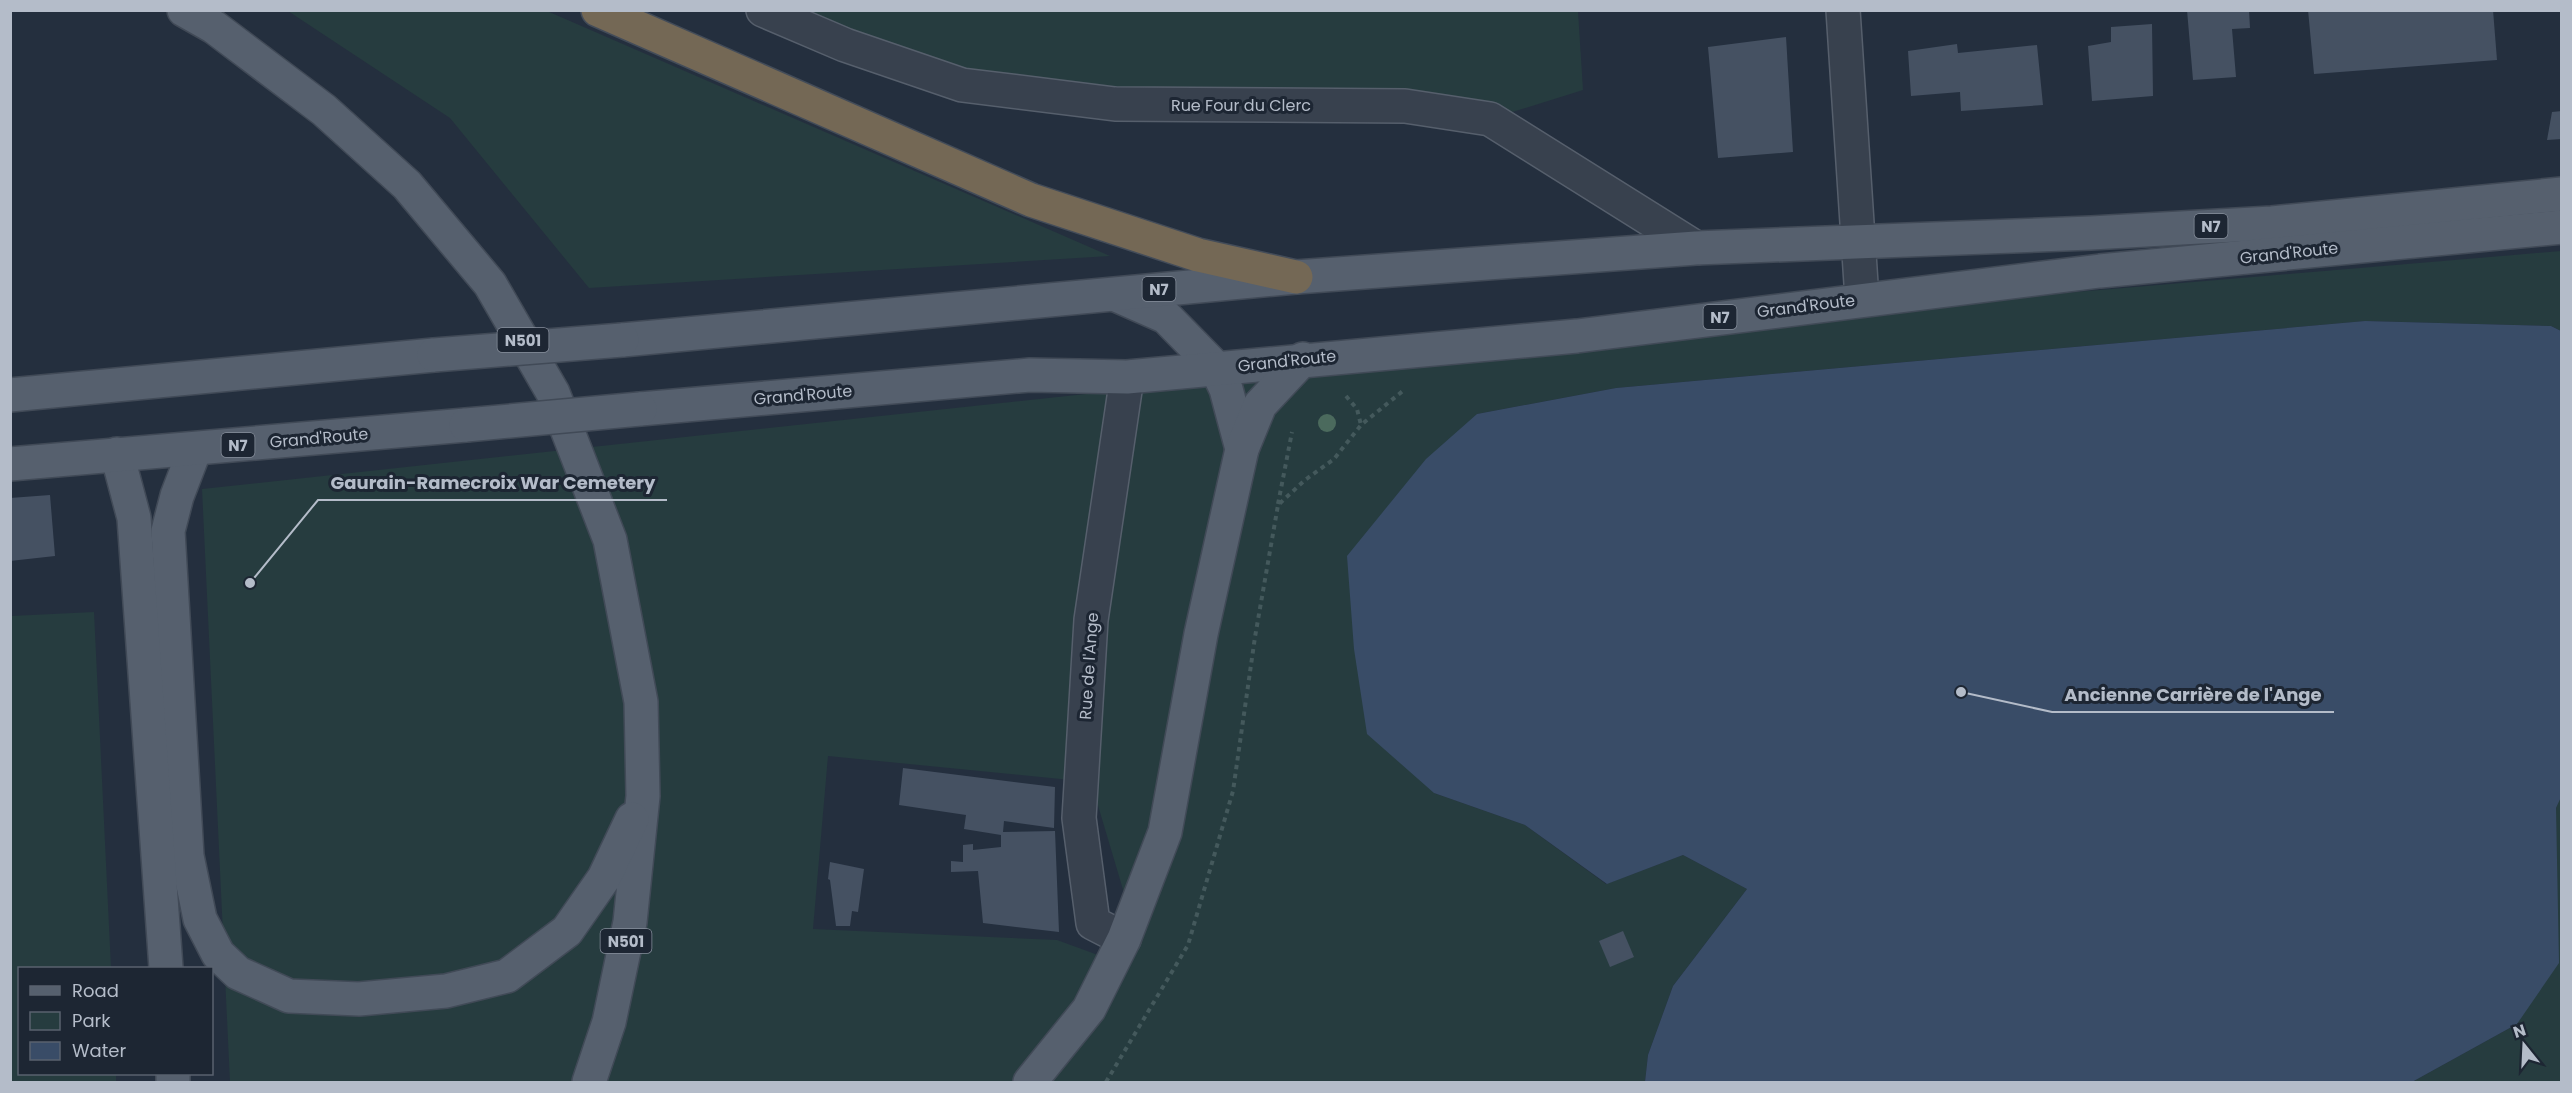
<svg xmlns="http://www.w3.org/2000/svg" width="2572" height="1093" font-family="Poppins,sans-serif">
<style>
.green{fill:#263c3f;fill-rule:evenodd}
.water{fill:#394c67}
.building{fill:#455162}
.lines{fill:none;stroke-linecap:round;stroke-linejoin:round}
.minor-casing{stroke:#565f6c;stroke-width:36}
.major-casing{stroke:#414a57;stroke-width:36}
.highway-casing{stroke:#434c59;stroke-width:36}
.path{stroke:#44595c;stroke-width:4;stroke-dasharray:4.5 4.5;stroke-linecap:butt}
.minor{stroke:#38414e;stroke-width:33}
.major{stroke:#56606e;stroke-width:33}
.highway{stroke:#746855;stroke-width:33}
.major-bridge-casing{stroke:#414a57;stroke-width:36;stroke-linecap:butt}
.major-bridge{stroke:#56606e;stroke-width:33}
.tree{fill:#4b6a5d}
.labels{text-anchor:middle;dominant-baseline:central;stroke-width:6;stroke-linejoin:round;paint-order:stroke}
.shield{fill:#1d2633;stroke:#878f9c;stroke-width:1.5}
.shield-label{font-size:15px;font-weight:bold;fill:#b4bcc9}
.street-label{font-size:16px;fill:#b4bcc9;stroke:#1d2633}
.leader{fill:none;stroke:#b4bcc9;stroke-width:2}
.callout-dot{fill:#b4bcc9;stroke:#1d2633;stroke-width:2}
.callout-label{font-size:18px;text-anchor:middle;font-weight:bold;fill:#b4bcc9;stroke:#1d2633;stroke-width:6;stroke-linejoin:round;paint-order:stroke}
</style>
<rect width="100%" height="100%" fill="#242f3e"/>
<g class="green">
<polygon points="288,11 547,11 1110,256 589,288 450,118"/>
<polygon points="763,11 1578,11 1583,90 1490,119 962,85"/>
<path d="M2561,251v80l-10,-5 -186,-5 -749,67 -139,26 -43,379 91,32 81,59 77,-29 64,34 -74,97 -25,69 -3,27h-1415l-28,-593 1134,-122 740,-75zM828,756l263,26 36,121 -29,52 -41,-15 -244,-11z"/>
<polygon points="94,612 111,968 20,968 20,1074 116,1074 116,1082 11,1082 11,616"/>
<polygon points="2561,795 2561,1082 2412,1082 2517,1024 2556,808"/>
</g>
<polygon class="water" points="2365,321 2551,326 2561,331 2562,795 2556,808 2559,963 2517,1024 2412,1082 1645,1082 1648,1055 1673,986 1747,889 1683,855 1607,884 1525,825 1434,793 1367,734 1354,649 1347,556 1426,459 1477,414 1616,388"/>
<g class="building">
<polygon points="2187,10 2249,10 2250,28 2232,29 2236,77 2193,80"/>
<polygon points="2308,10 2493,10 2497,60 2314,74"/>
<polygon points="2152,24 2153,96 2092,101 2088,46 2111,42 2111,27"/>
<polygon points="1786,37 1793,152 1718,158 1708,47"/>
<polygon points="1957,44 1958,53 2037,45 2043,105 1961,111 1960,92 1911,96 1908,51"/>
<polygon points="2562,111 2562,139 2547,140 2552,112"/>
<polygon points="50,495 55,556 10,561 10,498"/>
<polygon points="903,768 1055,787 1054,828 1004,821 1003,832 1055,831 1059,932 983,923 978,871 951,872 951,861 963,862 963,845 973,844 973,850 1001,847 1001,835 964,829 966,815 899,805"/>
<polygon points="830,862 864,869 858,912 852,911 850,926 836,926 830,880 828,879"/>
<polygon points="1623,931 1634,957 1610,967 1599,941"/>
</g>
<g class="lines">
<defs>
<g id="minor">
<polyline points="763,10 845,45 962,85 1115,104 1405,106 1490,119 1696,248"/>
<polyline points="1843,10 1862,299"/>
<polyline points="1124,939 1093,923 1079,818 1091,620 1127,377"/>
</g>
<g id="major">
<polyline points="184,10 214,27 324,110 407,185 490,284 553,393 610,540 641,702 643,796 630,922 609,1022 589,1082"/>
<polyline points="1116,295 1166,317 1216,368 1226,389 1242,449"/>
<polyline points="622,340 1296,277 1696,248 2091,233 2272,223 2562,194"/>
<polyline points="10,395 434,355"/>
<polyline points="640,409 1030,375 1127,377 1577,336 2100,271 2562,227"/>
<polyline points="195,449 177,496 168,531 187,856 200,919 218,954 238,973 289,996 359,999 446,991 507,976 567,931 604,878 632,819"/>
<polyline points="117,454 134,518 166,968"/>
<polyline points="10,464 466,425"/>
<polyline points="173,1074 173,1082"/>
<polyline points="1030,1082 1089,1009 1124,939 1165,832 1201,634 1242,449 1260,405 1303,359"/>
</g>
<polyline id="highway" points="598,10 1031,200 1198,255 1296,277"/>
</defs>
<use href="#minor" class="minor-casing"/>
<use href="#major" class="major-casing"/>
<use href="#highway" class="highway-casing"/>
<g class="path">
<polyline points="1346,396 1357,409 1361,425"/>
<polyline points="1278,504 1292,432"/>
<polyline points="1106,1082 1188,945 1233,791 1255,637 1278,505 1305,480 1334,459 1361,425 1404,390"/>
</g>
<use href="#minor" class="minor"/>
<use href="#major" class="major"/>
<use href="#highway" class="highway"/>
<defs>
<g id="major-bridge">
<polyline points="434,355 622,340"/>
<polyline points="466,425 640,409"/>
</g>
</defs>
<use href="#major-bridge" class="major-bridge-casing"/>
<use href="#major-bridge" class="major-bridge"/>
</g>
<circle class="tree" cx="1327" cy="423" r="9"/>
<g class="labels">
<g class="shield">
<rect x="2194.5" y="214" width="33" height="24" rx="4.5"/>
<rect x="1142.5" y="277" width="33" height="24" rx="4.5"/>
<rect x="1703.5" y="305" width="33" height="24" rx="4.5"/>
<rect x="497.5" y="328" width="51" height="24" rx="4.5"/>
<rect x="221.5" y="433" width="33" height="24" rx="4.5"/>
<rect x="600.5" y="929" width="51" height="24" rx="4.5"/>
</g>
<g class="shield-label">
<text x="2211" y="226">N7</text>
<text x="1159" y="289">N7</text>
<text x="1720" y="317">N7</text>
<text x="523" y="340">N501</text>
<text x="238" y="445">N7</text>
<text x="626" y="941">N501</text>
</g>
<g class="street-label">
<text x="1241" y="105">Rue Four du Clerc</text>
<text transform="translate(2289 253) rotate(-6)">Grand'Route</text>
<text transform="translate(1806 306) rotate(-7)">Grand'Route</text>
<text transform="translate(1287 361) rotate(-6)">Grand'Route</text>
<text transform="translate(803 395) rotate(-5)">Grand'Route</text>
<text transform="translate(319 438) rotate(-5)">Grand'Route</text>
<text transform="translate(1089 666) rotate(-86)">Rue de l'Ange</text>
</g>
</g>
<path class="leader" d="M250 583L318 500H667M1961 692L2052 712H2334"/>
<g class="callout-dot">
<circle cx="250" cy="583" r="6"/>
<circle cx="1961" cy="692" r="6"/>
</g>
<g class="callout-label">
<text x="493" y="489">Gaurain-Ramecroix War Cemetery</text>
<text x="2193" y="701">Ancienne Carrière de l'Ange</text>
</g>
<rect width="2572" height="1093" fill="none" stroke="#b4bcc9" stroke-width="24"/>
<rect x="18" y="967" width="195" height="108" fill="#1d2633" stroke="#59626f" stroke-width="1.5"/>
<rect x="30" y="986" width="30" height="9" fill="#56606e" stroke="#59626f" stroke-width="1.5"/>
<text x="72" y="997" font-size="18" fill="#b4bcc9">Road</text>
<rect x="30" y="1012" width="30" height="18" fill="#263c3f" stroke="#59626f" stroke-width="1.5"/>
<text x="72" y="1027" font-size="18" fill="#b4bcc9">Park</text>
<rect x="30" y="1042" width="30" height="18" fill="#394c67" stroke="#59626f" stroke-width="1.5"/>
<text x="72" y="1057" font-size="18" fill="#b4bcc9">Water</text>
<g transform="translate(2524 1045) rotate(342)" stroke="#1d2633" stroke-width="4.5" paint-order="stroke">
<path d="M0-4.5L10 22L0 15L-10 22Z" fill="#b4bcc9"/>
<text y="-9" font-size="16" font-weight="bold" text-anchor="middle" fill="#b4bcc9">N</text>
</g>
</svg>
